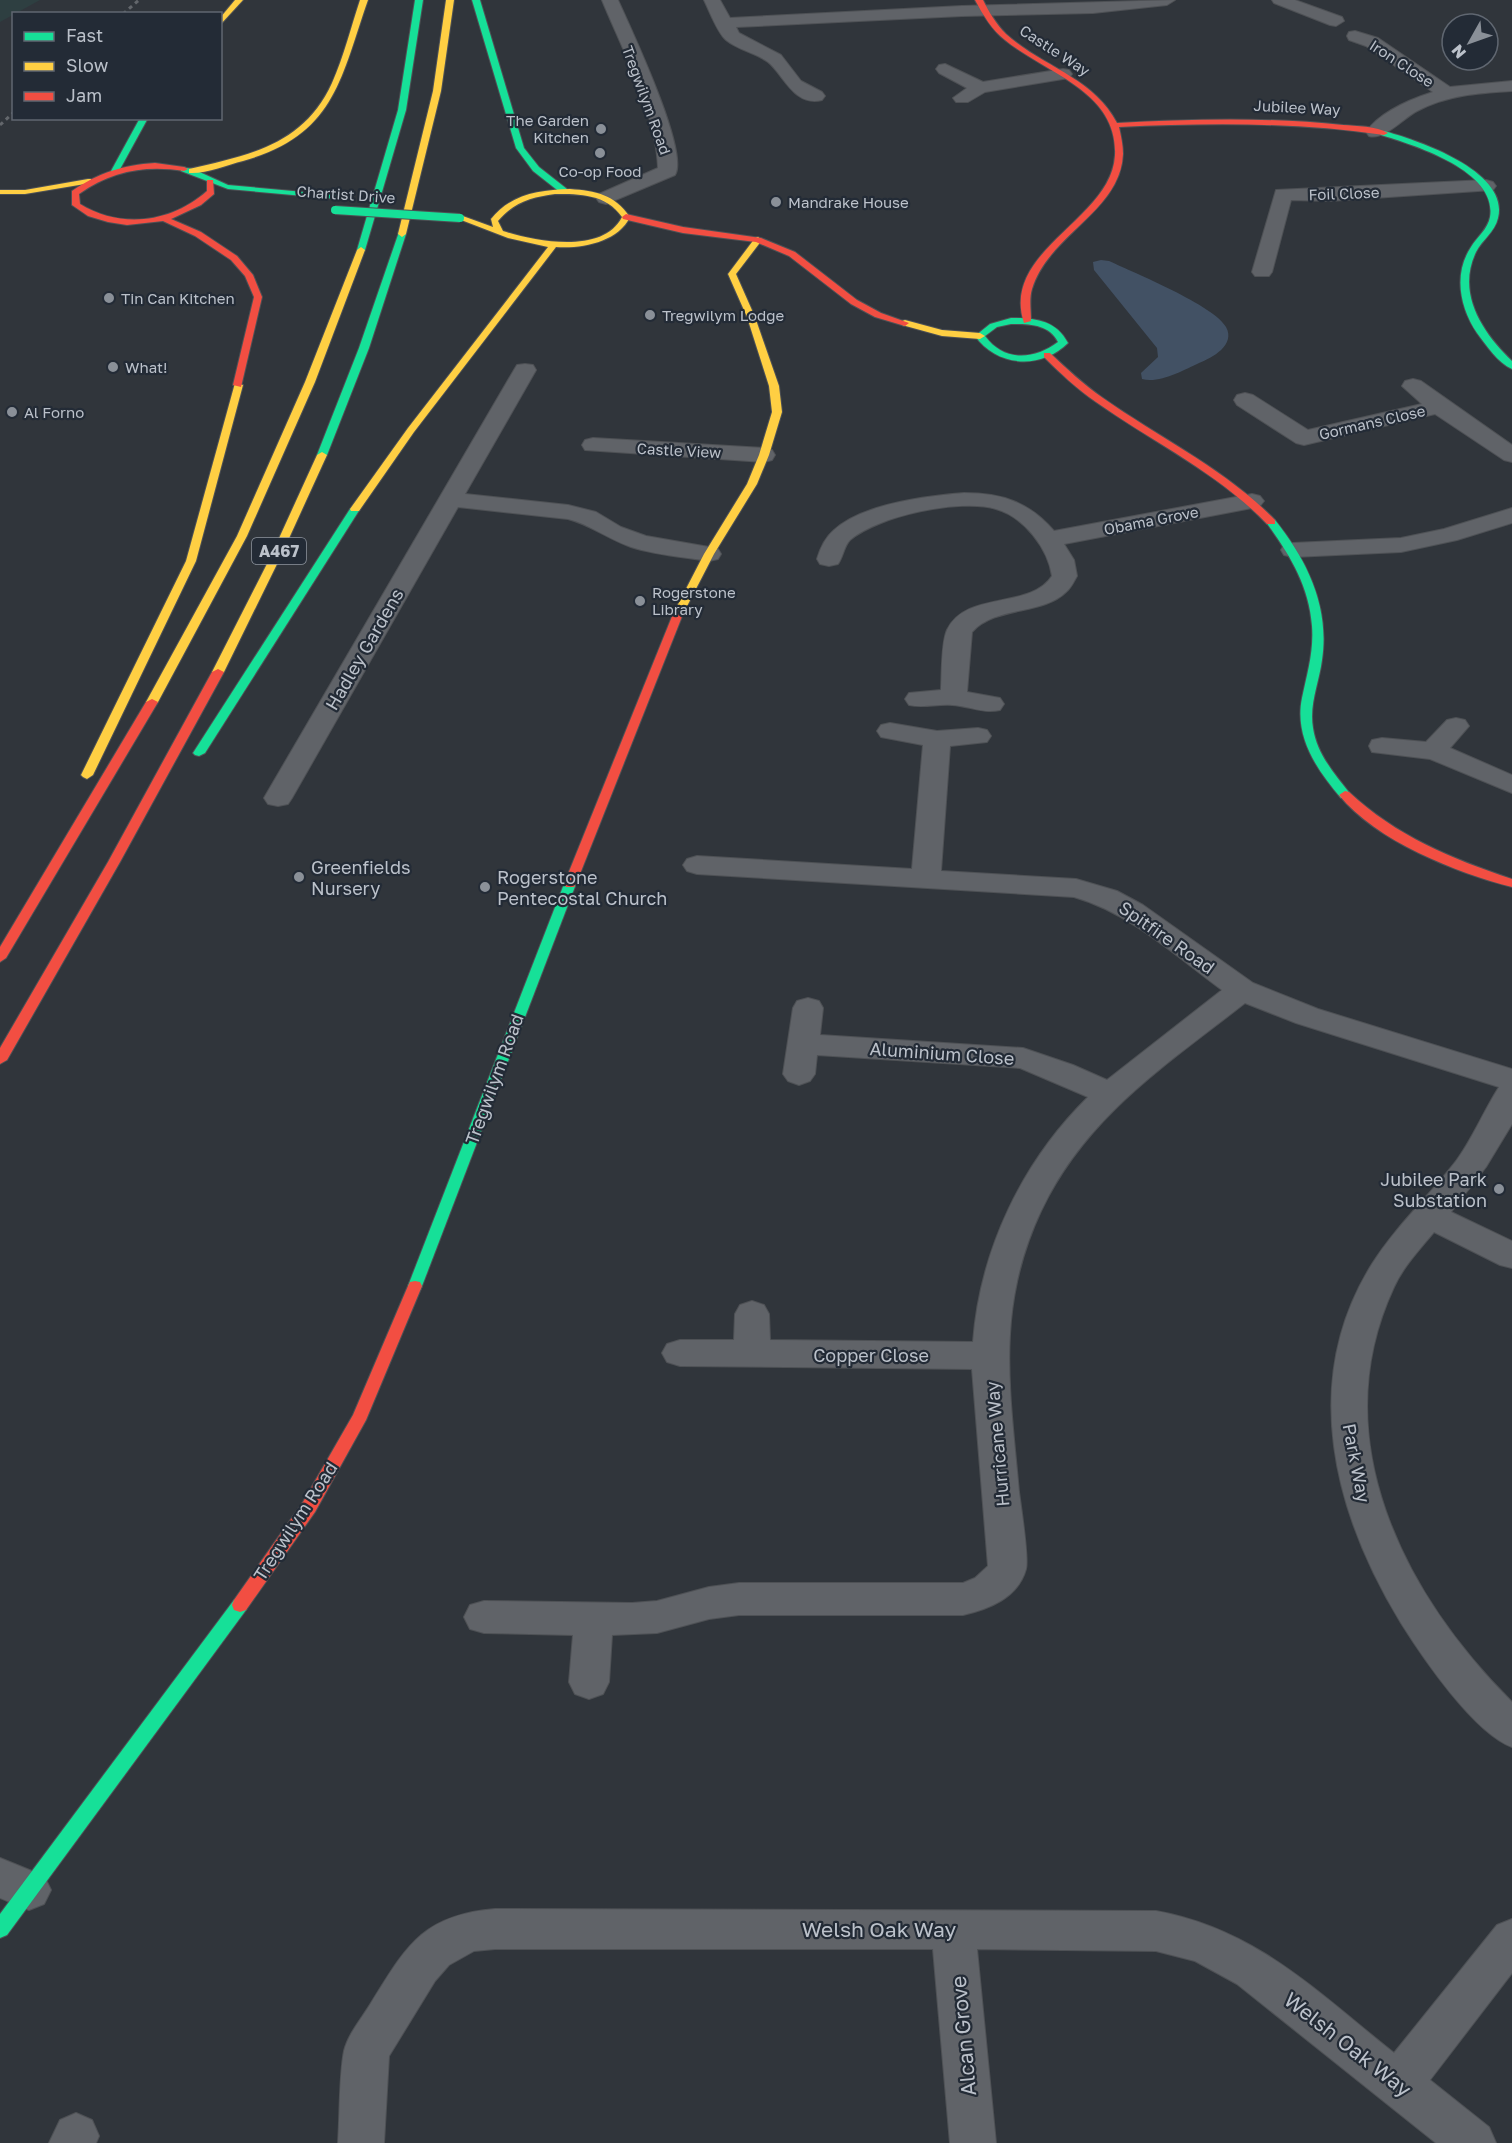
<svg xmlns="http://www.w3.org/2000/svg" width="1512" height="2143" font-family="'Golos Text',sans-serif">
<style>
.green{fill:#2e3f41}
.water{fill:#425164}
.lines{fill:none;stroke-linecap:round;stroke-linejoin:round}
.street-casing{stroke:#4e5155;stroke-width:2}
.fast-casing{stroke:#4e5155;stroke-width:2}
.slow-casing{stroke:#4e5155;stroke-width:2}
.jam-casing{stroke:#4e5155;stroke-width:2}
.street{fill:#606368;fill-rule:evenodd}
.fast{fill:#16e098;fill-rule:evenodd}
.slow{fill:#ffcf43;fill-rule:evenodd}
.jam{fill:#f24e42;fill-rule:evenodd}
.rail{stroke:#63676c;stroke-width:3;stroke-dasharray:4 4;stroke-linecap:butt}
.fast-bridge-casing{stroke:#4e5155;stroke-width:10;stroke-linecap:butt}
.fast-bridge{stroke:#16e098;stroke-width:8}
.poi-dot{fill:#8a9098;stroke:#232b36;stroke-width:2}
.labels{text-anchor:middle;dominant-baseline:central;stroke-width:4.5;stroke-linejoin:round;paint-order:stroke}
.far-street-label{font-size:15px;fill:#bbc1ca;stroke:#232b36}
.far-poi-label{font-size:15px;fill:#bbc1ca;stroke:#232b36;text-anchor:start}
.shield{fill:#232b36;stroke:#8d949e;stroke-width:1.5}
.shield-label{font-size:16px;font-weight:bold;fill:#bbc1ca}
.street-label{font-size:18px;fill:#bbc1ca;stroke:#232b36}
.poi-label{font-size:18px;fill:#bbc1ca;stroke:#232b36;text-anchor:start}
.near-street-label{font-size:21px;fill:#bbc1ca;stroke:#232b36}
</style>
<rect width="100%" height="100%" fill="#30353b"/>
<polygon class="green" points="0,0 40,0 0,22"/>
<path class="water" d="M1101,260l8,1c24,11 106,45 117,66 10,18 -14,31 -27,36 -15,7 -40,21 -57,16l-1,-6 17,-16 -1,-9 -63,-78 -1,-8z"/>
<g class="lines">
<defs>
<g id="street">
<path d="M602,0h16c12,27 72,153 57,175l-69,29 -7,-2 -3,-4 3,-4 59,-26c-2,-55 -35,-117 -56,-168z"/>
<path d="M704,0h16l10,18 232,-12 213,-6 -8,5 -74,8 -131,3 -226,11 3,6 42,22 20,26 21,11 3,4 -3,4c-28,7 -38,-25 -54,-38 -12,-9 -30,-12 -42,-22 -9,-8 -16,-28 -22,-40z"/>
<polygon points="1272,0 1295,0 1342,17 1344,21 1336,26 1330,25 1274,3"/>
<path d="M1355,31l23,7 72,49 62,-6v10c-33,2 -65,4 -95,20 -15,8 -32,29 -48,25l-3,-4c14,-20 45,-33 67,-40l-67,-46 -17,-6 -2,-4 2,-4z"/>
<polygon points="945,64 983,82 1063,69 1069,70 1072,74 1069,78 985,92 968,102 956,102 953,98 967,88 939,73 936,69 939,65"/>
<polygon points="1486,180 1493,182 1496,186 1493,190 1329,201 1291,200 1272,272 1269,276 1255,276 1252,272 1276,190"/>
<path d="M525,364l8,1 3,5 -71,124 103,11 28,7 25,15 25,9 63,11 9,2 3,5 -3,5 -9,2c-25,-4 -53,-6 -78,-14 -23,-8 -42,-23 -63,-28l-110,-12 -166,291 -4,6 -10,2 -10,-2 -4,-6 250,-428 3,-5z"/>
<polygon points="1413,379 1421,381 1512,445 1512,462 1504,460 1435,414 1304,445 1296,443 1237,405 1234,400 1237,395 1245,393 1253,395 1308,430 1422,404 1402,386 1405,381"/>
<polygon points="593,438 764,448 772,450 775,455 772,460 764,462 585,450 582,445 585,440"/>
<path d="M964,493c38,0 65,9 90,38l198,-37 8,2 4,5 -4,5 -8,2 -188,36 10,16 3,16c-3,5 -6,12 -11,16 -23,23 -71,14 -94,40l-5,60 33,6 4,6 -4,6c-16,4 -31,-4 -48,-5 -15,-1 -29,3 -43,0l-4,-6 4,-6 32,-3c1,-16 0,-47 6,-60 19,-40 83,-20 105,-54 -4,-28 -28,-59 -56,-67 -35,-11 -118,7 -146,31 -6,6 -7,17 -12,24l-9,2 -9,-2 -3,-5c3,-10 8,-21 16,-28 28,-27 94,-35 131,-38z"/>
<polygon points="1512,508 1512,523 1457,540 1401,552 1293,557 1284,555 1281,550 1284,545 1293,543 1401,538 1444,529"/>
<polygon points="1456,718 1465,720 1469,726 1450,748 1512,775 1512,793 1430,759 1372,752 1369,746 1372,740 1382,738 1426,742 1447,720"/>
<path d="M890,723l47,8 41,-3 9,2 4,6 -4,6 -37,4 -9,125 135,8 41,12 26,14 110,78 65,26 194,60v55l-26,43 -35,45 61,29v27l-12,-3 -66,-33c-14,17 -31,35 -40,55 -71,152 10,307 118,415v45c-38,-14 -89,-89 -111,-124 -67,-110 -102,-242 -29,-359 24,-38 57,-68 84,-103 17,-23 27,-49 43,-74l-203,-64 -51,-20c-79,62 -159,113 -204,208 -46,98 -31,179 -22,281 2,15 10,66 7,77 -8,29 -37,40 -63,46h-224l-30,4 -52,14 -45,2 -3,47 -6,12 -14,5 -14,-5 -6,-12 4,-47 -89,-2 -14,-4 -6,-12 6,-12 14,-4 148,2 25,-2 52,-14 30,-4h224l12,-5 13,-12 -16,-197 -292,-3 -13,-4 -5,-9 5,-9 13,-4h54l1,-26 5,-9 12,-4 12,4 5,9 1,26 203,2c7,-92 49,-180 115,-245l-68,-29 -203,-13 -2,19 -5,7 -11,4 -11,-4 -5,-7 10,-66 4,-7 11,-3 11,3 4,7 -3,27 203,13 50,17 34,15 115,-90c-46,-34 -92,-77 -148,-93l-377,-23 -10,-3 -4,-6 4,-6 10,-3 215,13 11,-124 -42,-8 -4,-6 4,-6z"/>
<polygon points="0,1858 44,1876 51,1890 44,1904 29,1910 0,1898"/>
<path d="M495,1909l661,2c100,18 161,81 238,142l103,-128 15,-6v54l-82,107 59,47 7,16h-60l-199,-159 -42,-23 -39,-10 -179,-2 19,194h-46l-17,-194h-438l-21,2 -25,14 -14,16 -46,75 -5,87h-46c2,-27 1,-67 6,-92 4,-17 18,-33 27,-48 35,-56 51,-88 124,-94z"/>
<polygon points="76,2113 92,2120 99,2136 96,2143 49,2143 60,2120"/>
</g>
<g id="fast">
<polygon points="415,0 423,0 406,110 365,250 361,253 357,250 398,110"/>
<polygon points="472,0 480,0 524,148 539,167 567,189 567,193 561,193 533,171 516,148"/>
<polygon points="140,118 148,118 119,171 112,173 111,171"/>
<path d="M1384,131c33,9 126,40 114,87 -3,14 -16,22 -22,34 -20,42 7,81 36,109v8c-14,-6 -26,-24 -35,-36 -17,-25 -24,-59 -6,-86 6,-10 17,-18 19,-30 8,-46 -76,-72 -109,-82l-1,-2z"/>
<polygon points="181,167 193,169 228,185 337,195 341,197 337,199 228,189 181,171"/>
<polygon points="399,232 406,234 369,348 327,455 319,457 317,455 359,348"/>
<path d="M1011,318c24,0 45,2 57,25 -27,27 -71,24 -93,-7l15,-12zM1011,324c18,0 38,0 47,18 -24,18 -54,20 -73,-6l12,-9z"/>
<polygon points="355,506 360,509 205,753 199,756 195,755 193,753 350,509"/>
<path d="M1271,519l4,1c32,40 55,87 47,140 -3,23 -13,44 -9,68 4,27 22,46 38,67l-2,3h-8c-24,-28 -47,-61 -39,-100 5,-24 12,-47 10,-72 -3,-41 -23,-72 -46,-104z"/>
<polygon points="570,880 576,884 422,1286 420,1290 410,1290 408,1286 564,884"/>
<polygon points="240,1598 246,1600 248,1605 246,1610 7,1935 0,1938 0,1914 234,1600"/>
</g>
<g id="slow">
<polygon points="235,0 243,0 220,25 220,18"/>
<path d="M360,0h8c-28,80 -33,135 -125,161 -16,4 -37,13 -54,12v-4c60,-14 115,-24 143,-86 12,-27 19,-56 28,-83z"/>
<polygon points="446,0 454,0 441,91 406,234 402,237 398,234 433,91"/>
<polygon points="88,179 91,179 91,183 25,194 0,194 0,190 25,190"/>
<path d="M570,189c26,2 44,5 60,28 -12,25 -48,32 -74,30l-142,185 -55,79h-8l-1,-2 58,-81 140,-181 -40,-9 -52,-20 4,-3 33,12 -2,-8c20,-25 48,-29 79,-30zM555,194c25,0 51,0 67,23 -19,38 -88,24 -119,14l-5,-10c16,-19 34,-24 57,-27z"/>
<polygon points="758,237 762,240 736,274 755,317 779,386 782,412 769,455 757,484 714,554 683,614 678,617 673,614 704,554 747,484 759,455 772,412 769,386 747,317 728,274 755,238"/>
<polygon points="361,247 365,250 315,382 247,536 158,702 156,704 148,704 146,702 237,536 305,382 357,250"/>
<polygon points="905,320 942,330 980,333 985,336 980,339 942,336 902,325 902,321"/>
<polygon points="235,383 243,385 196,561 93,775 87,779 83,777 81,775 186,561"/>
<polygon points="322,452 327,455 280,558 224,672 218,675 214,674 212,672 270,558 317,455"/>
</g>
<g id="jam">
<path d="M975,0h8c6,12 13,24 23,34 36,33 87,43 111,89 75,-4 151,-6 226,2 13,1 34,1 45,8l-4,2c-88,-13 -176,-12 -265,-8 2,9 4,18 4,27 -2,57 -75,81 -91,135 -3,10 -1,21 -1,32l-7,2c-24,-73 88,-103 91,-168 3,-64 -70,-82 -110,-115 -13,-10 -22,-25 -30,-40z"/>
<path d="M155,163l29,4 4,2 -4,2c-39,-6 -72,0 -105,23l1,10c41,25 91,19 127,-13v-11h6l1,14 -13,11 -30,14 30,13 36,24 16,19 9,22 -21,90 -8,-2 21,-88 -9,-21 -14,-16 -36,-24 -32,-15 -36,4 -19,-3 -20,-6 -16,-11v-14c26,-18 51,-26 83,-28z"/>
<polygon points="626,214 683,227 761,238 795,252 857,300 881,313 909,323 905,326 875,317 851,304 789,256 756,242 683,233 623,219 622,217"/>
<path d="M1044,353h6c17,16 34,32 53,45 58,41 121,70 172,122v4h-8c-50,-52 -113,-81 -171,-122 -19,-13 -36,-29 -52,-45z"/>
<polygon points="678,611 683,614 576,884 574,887 566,887 564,884 673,614"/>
<polygon points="218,669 224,672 120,862 7,1060 0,1064 0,1048 108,862 212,672"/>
<polygon points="152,699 158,702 6,958 0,962 0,947 146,702"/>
<path d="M1345,791l4,1c47,44 103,67 163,87v8c-55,-14 -136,-46 -173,-92z"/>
<polygon points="415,1281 420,1282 422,1286 366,1420 315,1512 246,1610 240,1612 234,1610 232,1605 234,1600 303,1502 353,1415 408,1286 410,1282"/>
</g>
</defs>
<use href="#street" class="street-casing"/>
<use href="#fast" class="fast-casing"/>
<use href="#slow" class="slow-casing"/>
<use href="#jam" class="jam-casing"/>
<use href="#street" class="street"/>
<use href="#fast" class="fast"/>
<use href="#slow" class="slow"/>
<use href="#jam" class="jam"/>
<g class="rail">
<polyline points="123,14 139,0"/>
<polyline points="0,125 14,112"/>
</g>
<defs>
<polyline id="fast-bridge" points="335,210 460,218"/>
</defs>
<use href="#fast-bridge" class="fast-bridge-casing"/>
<use href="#fast-bridge" class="fast-bridge"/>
</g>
<g class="poi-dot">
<circle cx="601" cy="129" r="6"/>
<circle cx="600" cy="153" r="6"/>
<circle cx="776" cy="202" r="6"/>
<circle cx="109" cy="298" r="6"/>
<circle cx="650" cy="315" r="6"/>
<circle cx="113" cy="367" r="6"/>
<circle cx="12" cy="412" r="6"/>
<circle cx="640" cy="601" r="6"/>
<circle cx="299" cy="877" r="6"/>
<circle cx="485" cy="887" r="6"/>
<circle cx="1499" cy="1189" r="6"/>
</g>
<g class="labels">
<g class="far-street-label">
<text transform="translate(1055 50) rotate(33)">Castle Way</text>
<text transform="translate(1402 63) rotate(33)">Iron Close</text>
<text transform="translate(647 100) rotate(70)">Tregwilym Road</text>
<text transform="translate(1297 107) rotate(3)">Jubilee Way</text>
<text transform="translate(1344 193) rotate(-2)">Foil Close</text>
<text transform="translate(346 194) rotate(4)">Chartist Drive</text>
<text transform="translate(1372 422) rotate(-13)">Gormans Close</text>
<text transform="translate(679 450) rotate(3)">Castle View</text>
<text transform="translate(1151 520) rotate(-11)">Obama Grove</text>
</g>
<g class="far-poi-label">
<text x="589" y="120" text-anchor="end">The Garden<tspan x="589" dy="17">Kitchen</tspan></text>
<text x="600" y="171" text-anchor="middle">Co-op Food</text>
<text x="788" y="202">Mandrake House</text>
<text x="121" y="298">Tin Can Kitchen</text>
<text x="662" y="315">Tregwilym Lodge</text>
<text x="125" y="367">What!</text>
<text x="24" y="412">Al Forno</text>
<text x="652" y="592">Rogerstone<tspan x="652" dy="17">Library</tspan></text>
</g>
<rect class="shield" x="252" y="538" width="54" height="26" rx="4.5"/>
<g class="shield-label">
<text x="279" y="551">A467</text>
</g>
<g class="street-label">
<text transform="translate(364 649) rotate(-60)">Hadley Gardens</text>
<text transform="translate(1167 937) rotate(35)">Spitfire Road</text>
<text transform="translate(942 1053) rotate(4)">Aluminium Close</text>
<text transform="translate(494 1079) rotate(-70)">Tregwilym Road</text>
<text x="871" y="1355">Copper Close</text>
<text transform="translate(997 1444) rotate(-95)">Hurricane Way</text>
<text transform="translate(1357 1463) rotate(79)">Park Way</text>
<text transform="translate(295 1521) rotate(-57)">Tregwilym Road</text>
</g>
<g class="poi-label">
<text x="311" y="867">Greenfields<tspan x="311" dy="21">Nursery</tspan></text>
<text x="497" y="877">Rogerstone<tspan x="497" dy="21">Pentecostal Church</tspan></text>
<text x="1487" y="1179" text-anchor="end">Jubilee Park<tspan x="1487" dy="21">Substation</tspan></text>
</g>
<g class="near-street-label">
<text x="879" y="1929">Welsh Oak Way</text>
<text transform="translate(963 2036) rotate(-95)">Alcan Grove</text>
<text transform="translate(1348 2044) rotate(38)">Welsh Oak Way</text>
</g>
</g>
<rect x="12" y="12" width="210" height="108" fill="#232b36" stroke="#606771" stroke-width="1.5"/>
<rect x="24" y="32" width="30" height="9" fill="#16e098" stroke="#606771" stroke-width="1.5"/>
<text x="66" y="42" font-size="18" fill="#bbc1ca">Fast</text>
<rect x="24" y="62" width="30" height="9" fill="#ffcf43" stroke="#606771" stroke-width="1.5"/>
<text x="66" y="72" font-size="18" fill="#bbc1ca">Slow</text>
<rect x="24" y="92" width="30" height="9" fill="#f24e42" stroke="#606771" stroke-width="1.5"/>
<text x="66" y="102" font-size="18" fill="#bbc1ca">Jam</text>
<g transform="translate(1470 42) rotate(230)"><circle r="28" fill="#232b36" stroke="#606771" stroke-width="1.5"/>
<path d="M0-4.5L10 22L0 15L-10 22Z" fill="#8a9098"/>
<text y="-9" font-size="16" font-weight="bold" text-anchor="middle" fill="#bbc1ca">N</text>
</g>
</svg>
